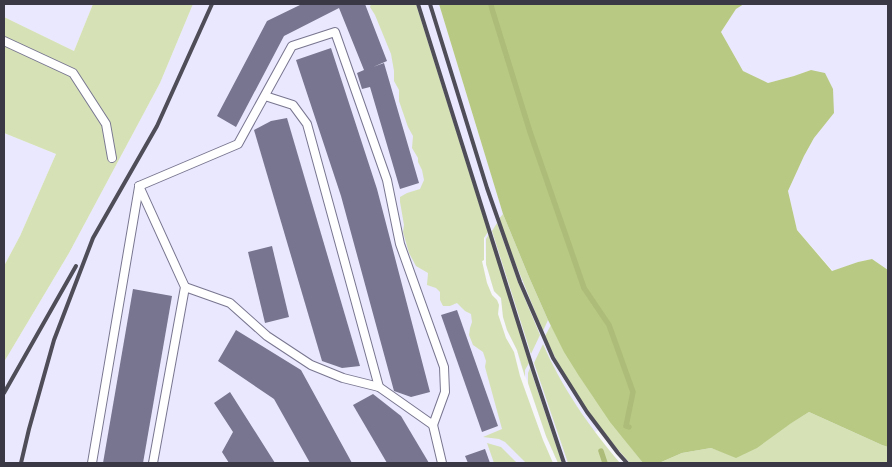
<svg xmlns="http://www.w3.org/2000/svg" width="892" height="467" font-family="Commissioner,sans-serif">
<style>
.built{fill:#eae8ff}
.green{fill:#d6e2b6}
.forest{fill:#b8c984}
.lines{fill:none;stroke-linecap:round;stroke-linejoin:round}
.stream{stroke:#adbd79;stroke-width:5.5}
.building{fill:#77758f}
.lane-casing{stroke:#787690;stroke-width:10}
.lane{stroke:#fff;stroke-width:8}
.rail{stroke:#4e4d58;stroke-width:4}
</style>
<rect width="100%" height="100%" fill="#f5f5fb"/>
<g class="built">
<polygon points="4,4 93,4 74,51 4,17"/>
<polygon points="193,4 393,4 535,463 4,463 4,362 69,253 160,83"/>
<polygon points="416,4 439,4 503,214 529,277 548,320 564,352 610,422 585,439 586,463 558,463 546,436 528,383 520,363 517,350 507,330 503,317 501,298 494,291 486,264 485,236 488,232"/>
<polygon points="744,4 888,4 888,270 872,259 858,262 833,271 797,230 788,191 804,156 814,138 834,113 811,70 794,76 768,83 743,71 721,32 736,9"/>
<polygon points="4,133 56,154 20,236 4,266"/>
</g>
<g class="green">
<polygon points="93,4 193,4 160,83 69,253 4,362 4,266 20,236 56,154 4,133 4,17 74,51"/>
<polygon points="371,4 416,4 488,232 484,238 484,260 479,263 482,261 487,283 492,295 497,300 499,305 498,314 506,338 514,352 520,376 543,440 553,463 526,463 505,442 499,439 483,437 502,429 485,367 486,361 483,352 473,345 469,335 470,328 472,322 471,314 465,311 457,303 450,306 443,306 440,300 440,292 436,288 427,285 428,273 416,266 409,253 403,232 404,225 400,202 400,197 407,193 420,189 424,180 422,170 418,162 418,158 412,148 413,136 408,127 399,101 399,90 394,81 394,71 391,54 375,15 370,7"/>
<polygon points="503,214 529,277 548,320 543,331 498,220"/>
<polygon points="497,223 518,282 540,335 531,354 492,231"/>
<polygon points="489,234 529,363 525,370 525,377 517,350 507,330 503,317 501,298 494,291 486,264 486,239"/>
<path d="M551,325c25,51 57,93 92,138h-13c-33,-36 -66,-83 -85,-127z"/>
<path d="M543,344c18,42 47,84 77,119h-52l-34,-100z"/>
<polygon points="530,368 562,463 558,463 546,436 528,383 528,373"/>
<polygon points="809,412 882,445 888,447 888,463 659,463 682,453 711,448 736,457"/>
<polygon points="487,443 501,447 517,463 494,463"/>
</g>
<polygon class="forest" points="439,4 744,4 736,9 721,32 743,71 768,83 794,76 811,70 825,73 833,89 834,113 814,138 804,156 788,191 797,230 832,271 858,262 872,259 888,270 888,447 882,445 809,412 790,424 757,448 736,458 711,448 682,453 659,463 643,463 610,422 579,376 564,352 548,320 529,277 503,214"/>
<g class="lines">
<g class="stream">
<polyline points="491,4 492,9 530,132 584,288 609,325 633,392 626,426 629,427"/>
<polyline points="601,451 605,463"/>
</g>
</g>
<g class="building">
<polygon points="302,4 365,4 387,61 373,67 384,63 419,183 400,189 370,87 362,89 357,73 364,70 339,8 284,36 236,127 217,116 267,21"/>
<polygon points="331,48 377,189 430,392 411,397 394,391 341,196 296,60"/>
<polygon points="287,118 360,366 342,368 322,361 254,130 271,121"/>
<polygon points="272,246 289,317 265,323 248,252"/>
<polygon points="133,289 172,296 143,463 103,463"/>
<polygon points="457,310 498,426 482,432 441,315"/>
<polygon points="236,330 301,370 352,463 310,463 274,399 218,361"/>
<polygon points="230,392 275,463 229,463 222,452 233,432 214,403"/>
<polygon points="373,394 401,416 429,463 387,463 353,405"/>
<polygon points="485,449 490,463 468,463 465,456"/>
</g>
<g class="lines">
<defs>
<g id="lane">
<polyline points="4,41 73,73 106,124 112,158"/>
<polyline points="265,96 293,105 307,124 379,387"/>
<polyline points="139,186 238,144 292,46 335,32 387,180 400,244 444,367 445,392 433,425"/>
<polyline points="139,186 185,287 153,463"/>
<polyline points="185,287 230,303 267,336 311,365 343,378 379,387 433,425 442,463"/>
<polyline points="92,463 139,187"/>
</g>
</defs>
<use href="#lane" class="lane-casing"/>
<use href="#lane" class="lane"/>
<g class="rail">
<polyline points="418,4 533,370 564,463"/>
<polyline points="430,4 487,188 520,282 553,358 587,412 618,453 627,463"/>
<polyline points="4,393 76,266"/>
<polyline points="21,463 29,429 54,340 93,238 157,126 212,4"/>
</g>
</g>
<rect width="892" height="467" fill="none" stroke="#393844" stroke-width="10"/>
</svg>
